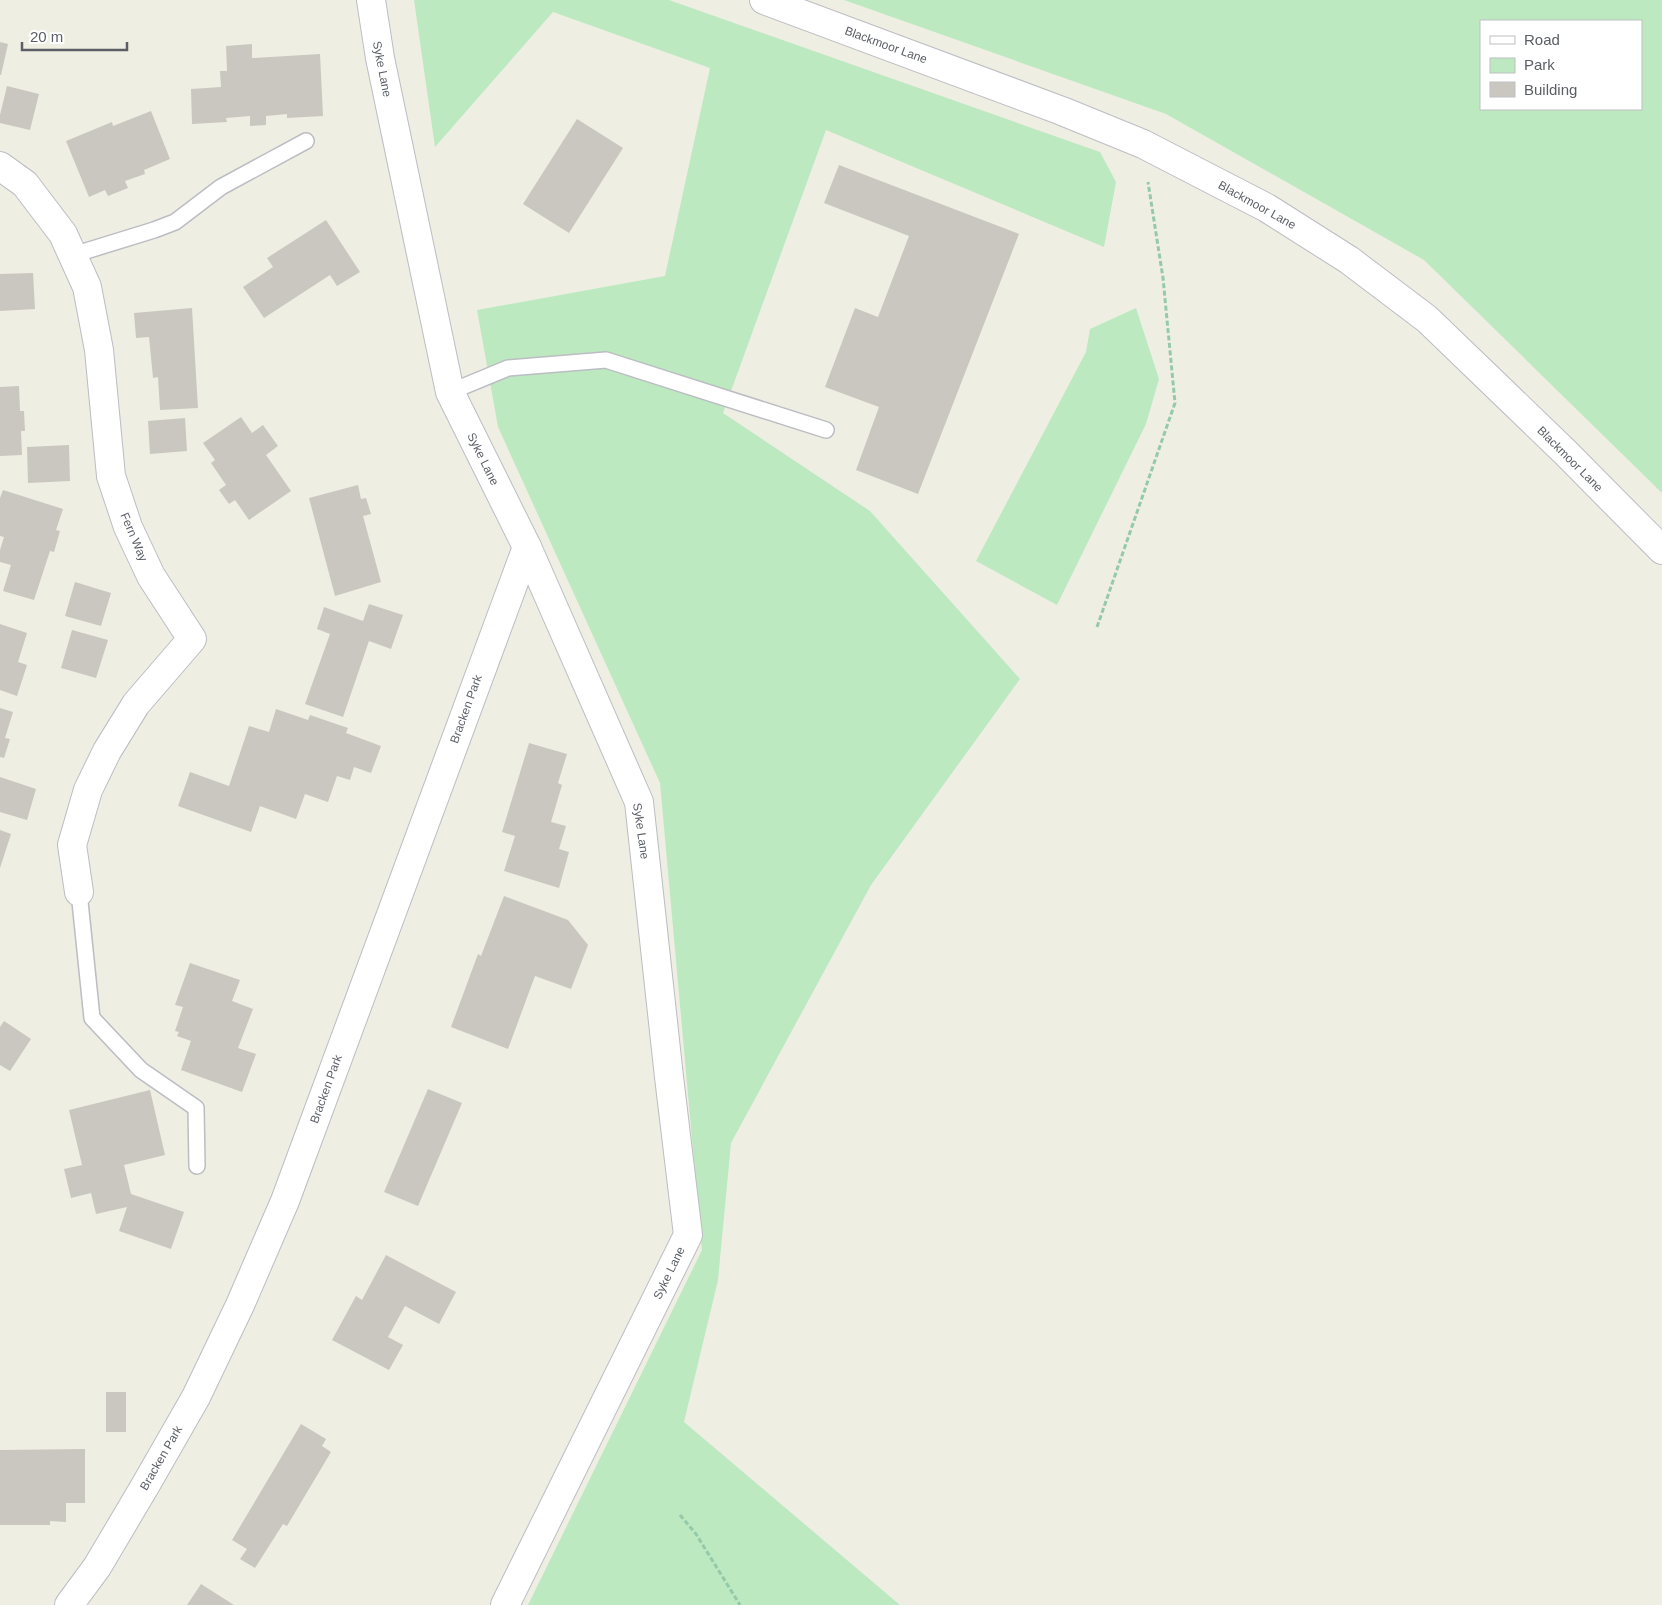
<svg xmlns="http://www.w3.org/2000/svg" width="1662" height="1605" font-family="Arial,sans-serif">
<style>
.green{fill:#bde9c1;fill-rule:evenodd}
.building{fill:#cac7c0}
.lines{fill:none;stroke-linecap:round;stroke-linejoin:round}
.lane-casing{stroke:#bbbdc3;stroke-width:18}
.street-casing{stroke:#bbbdc3;stroke-width:30}
.path{stroke:#95caa9;stroke-width:3;stroke-dasharray:5 2.5;stroke-linecap:butt}
.lane{stroke:#fff;stroke-width:15}
.street{stroke:#fff;stroke-width:28}
.labels{text-anchor:middle;dominant-baseline:central;stroke-width:5;stroke-linejoin:round;paint-order:stroke}
.street-label{font-size:12px;fill:#5b5f65;stroke:#fff}
</style>
<rect width="100%" height="100%" fill="#efeee3"/>
<g class="green">
<polygon points="414,0 669,0 1100,152 1116,182 1104,247 826,130 723,413 870,511 1020,679 871,885 731,1143 718,1280 684,1422 900,1605 528,1605 702,1250 660,783 498,427 477,310 665,276 710,68 553,12 435,147"/>
<path d="M844,0h818v493l-238,-233 -258,-146zM1481,21h160v88h-160z"/>
<polygon points="1136,308 1159,379 1146,424 1057,605 976,561 1086,352 1090,329"/>
</g>
<g class="building">
<polygon points="0,42 8,44 1,75 0,75"/>
<polygon points="252,44 252,58 320,54 323,116 287,118 287,114 266,116 266,125 250,126 250,116 226,118 227,122 192,124 191,89 221,87 220,71 227,71 226,46"/>
<polygon points="7,86 39,94 30,130 0,123 0,115"/>
<polygon points="151,111 170,159 144,170 145,174 125,181 128,188 108,196 105,190 89,197 66,141 112,122 113,126"/>
<polygon points="577,119 623,148 569,233 523,204"/>
<polygon points="839,165 1019,234 918,494 856,470 879,407 825,387 855,308 878,317 909,236 824,203"/>
<polygon points="326,220 360,272 337,286 330,275 264,318 243,287 273,267 267,258"/>
<polygon points="33,273 35,309 0,311 0,274"/>
<polygon points="192,308 198,408 160,410 158,377 153,378 149,337 136,338 134,313"/>
<polygon points="19,386 20,411 24,411 25,431 21,431 22,455 0,456 0,387"/>
<polygon points="241,417 252,433 263,425 278,446 266,455 291,491 249,520 235,500 229,504 219,490 226,485 211,463 215,460 203,443"/>
<polygon points="185,418 187,451 150,454 148,421"/>
<polygon points="69,445 70,481 28,483 27,447"/>
<polygon points="358,485 361,499 366,498 371,514 363,516 381,582 335,596 309,498"/>
<polygon points="3,490 63,509 56,530 60,531 54,552 50,551 34,600 3,591 11,565 0,562 0,550 4,537 0,536 0,498"/>
<polygon points="75,582 111,593 101,626 65,616"/>
<polygon points="369,604 403,615 391,649 369,641 343,717 305,704 330,634 317,629 324,607 363,621"/>
<polygon points="0,624 27,633 18,662 27,665 17,696 0,690"/>
<polygon points="72,630 108,640 96,678 61,668"/>
<polygon points="0,708 13,712 5,738 10,739 4,758 0,757"/>
<polygon points="276,709 308,720 310,715 348,728 346,733 381,746 371,773 354,767 350,780 337,776 328,802 305,794 296,819 260,806 251,832 178,806 190,772 229,786 249,726 269,732"/>
<polygon points="529,743 567,754 558,783 562,785 551,822 566,826 559,849 569,852 559,888 504,871 515,836 502,832"/>
<polygon points="0,777 36,789 27,820 0,812"/>
<polygon points="0,830 11,834 0,868"/>
<polygon points="504,896 568,920 588,945 571,989 535,976 508,1049 451,1027 478,954 481,956"/>
<polygon points="190,963 240,980 232,1001 253,1009 238,1048 256,1054 242,1092 181,1070 191,1041 177,1036 179,1032 175,1031 183,1007 175,1005"/>
<polygon points="4,1021 31,1039 10,1071 0,1065 0,1027"/>
<polygon points="428,1089 462,1103 418,1206 384,1192"/>
<polygon points="150,1090 165,1155 124,1165 131,1194 184,1212 171,1249 119,1231 127,1207 96,1214 91,1193 71,1198 64,1169 82,1165 69,1110"/>
<polygon points="386,1255 456,1292 439,1324 405,1306 388,1337 403,1345 389,1370 332,1340 356,1296 362,1300"/>
<rect x="106" y="1392" width="20" height="40"/>
<polygon points="301,1424 326,1439 322,1446 331,1452 287,1526 283,1524 255,1568 240,1559 247,1549 232,1540"/>
<polygon points="85,1449 85,1503 66,1503 66,1522 50,1521 50,1525 0,1525 0,1450"/>
<polygon points="201,1584 234,1605 187,1605"/>
</g>
<g class="lines">
<defs>
<g id="lane">
<polyline points="73,255 154,230 175,222 221,187 306,141"/>
<polyline points="450,392 508,368 606,360 826,430"/>
<polyline points="79,892 92,1018 141,1070 196,1108 197,1166"/>
</g>
<g id="street">
<polyline points="371,0 380,58 450,392 527,547 639,802 669,1077 688,1235 505,1605"/>
<polyline points="764,0 1062,111 1143,144 1267,208 1349,260 1427,319 1565,452 1662,550"/>
<polyline points="0,166 25,184 63,234 87,287 99,350 111,476 128,527 151,576 192,639 136,704 107,751 88,790 72,845 79,892"/>
<polyline points="69,1605 97,1567 145,1486 196,1397 240,1305 285,1201 527,547"/>
</g>
</defs>
<use href="#lane" class="lane-casing"/>
<use href="#street" class="street-casing"/>
<g class="path">
<polyline points="1097,627 1175,403 1163,278 1148,182"/>
<polyline points="680,1515 696,1534 740,1605"/>
</g>
<use href="#lane" class="lane"/>
<use href="#street" class="street"/>
</g>
<g class="labels">
<g class="street-label">
<text transform="translate(886 45) rotate(20)">Blackmoor Lane</text>
<text transform="translate(382 69) rotate(79)">Syke Lane</text>
<text transform="translate(1257 205) rotate(29)">Blackmoor Lane</text>
<text transform="translate(483 459) rotate(64)">Syke Lane</text>
<text transform="translate(1570 459) rotate(45)">Blackmoor Lane</text>
<text transform="translate(134 537) rotate(67)">Fern Way</text>
<text transform="translate(466 709) rotate(-70)">Bracken Park</text>
<text transform="translate(641 831) rotate(82)">Syke Lane</text>
<text transform="translate(326 1089) rotate(-70)">Bracken Park</text>
<text transform="translate(669 1273) rotate(-64)">Syke Lane</text>
<text transform="translate(161 1458) rotate(-60)">Bracken Park</text>
</g>
</g>
<rect x="1480" y="20" width="162" height="90" fill="#ffffff" stroke="#bdbfc1"/>
<rect x="1490" y="36" width="25" height="8" fill="#ffffff" stroke="#bdbfc1"/>
<text x="1524" y="45" font-size="15" fill="#5b5f65">Road</text>
<rect x="1490" y="58" width="25" height="15" fill="#bde9c1" stroke="#bdbfc1"/>
<text x="1524" y="70" font-size="15" fill="#5b5f65">Park</text>
<rect x="1490" y="82" width="25" height="15" fill="#cac7c0" stroke="#bdbfc1"/>
<text x="1524" y="95" font-size="15" fill="#5b5f65">Building</text>
<path d="M22 42v8h105v-8" fill="none" stroke="#5b5f65" stroke-width="2.5"/>
<text x="30" y="42" font-size="15" fill="#5b5f65" stroke="#ffffff" stroke-width="4" paint-order="stroke">20 m</text>
</svg>
